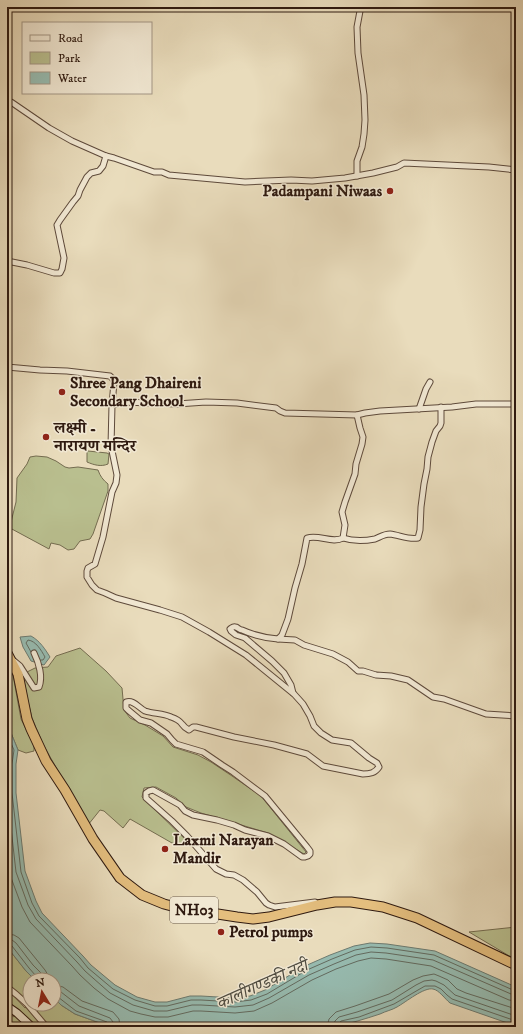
<svg xmlns="http://www.w3.org/2000/svg" width="523" height="1034" font-family="'IM FELL DW Pica','Noto Serif Devanagari',serif">
<style>
.green{fill:#b9bf8f;stroke:#746c50}
.water{fill:#97bcb1;stroke:#6d7b71}
.lines{fill:none;stroke-linecap:round;stroke-linejoin:round}
.shore{stroke:#636b60;stroke-width:1}
.street-casing{stroke:#5e4a3b;stroke-width:7}
.secondary-casing{stroke:#2f1a10;stroke-width:9}
.highway-casing{stroke:#2f1a10;stroke-width:11}
.street{stroke:#f1e8d3;stroke-width:5}
.secondary{stroke:#f1e8d3;stroke-width:7}
.highway{stroke:#e4be7e;stroke-width:9}
.poi-dot{fill:#8f2418;stroke:#f1e8d3;stroke-width:1.5}
.labels{text-anchor:middle;dominant-baseline:central;stroke-width:3;stroke-linejoin:round;paint-order:stroke}
.shield{fill:#f1e8d3;stroke:#69584a;stroke-width:1}
.shield-label{font-size:15px;font-weight:bold;fill:#2f1a10}
.poi-label{font-size:16px;font-weight:bold;fill:#2f1a10;stroke:#f1e8d3;text-anchor:start}
.water-label{font-size:17px;font-style:italic;fill:#4e4b40;stroke:#f1e8d3}
</style>
<rect width="100%" height="100%" fill="#e9dcbc"/>
<filter id="stains"><feTurbulence type="fractalNoise" baseFrequency=".005" numOctaves="4"/><feColorMatrix values="0 0 0 0 .2 0 0 0 0 .09 0 0 0 0 .02 0 0 0 .5 -.17"/></filter>
<radialGradient id="worn" r=".72"><stop offset=".6" stop-color="#630" stop-opacity="0"/><stop offset="1" stop-color="#630" stop-opacity=".3"/></radialGradient>
<g class="green">
<path d="M88,451l19,2 2,1 -1,10c-7,3 -14,1 -21,-2v-10z"/>
<path d="M36,456l11,1 9,4 9,6 4,1 9,-1 20,3c2,6 5,10 10,14v7l-15,43 -3,5 -10,2 -6,8 -6,1 -8,-5 -9,-2 -2,6 -39,-21 2,-10 4,-16 1,-24 10,-14 3,-7z"/>
<polygon points="80,648 106,671 122,688 124,710 130,718 145,725 163,736 173,747 198,755 211,762 232,776 261,796 306,852 304,854 268,833 201,813 186,807 176,798 156,787 144,788 142,797 192,846 172,843 130,819 123,828 104,811 100,810 88,825 43,744 32,718 27,697 23,674 35,668 48,667 56,656"/>
<polygon points="7,661 12,670 21,719 34,745 34,751 26,753 18,750 9,728 7,721"/>
<polygon points="516,927 516,960 469,932"/>
<polygon points="7,947 26,971 35,980 30,980 30,1004 54,1004 54,998 61,1005 75,1014 111,1027 7,1027 7,1012 14,1017 19,1013 7,1004 7,989 25,1008 30,1004 11,987 7,982"/>
</g>
<g class="water">
<path d="M31,636c9,5 14,13 19,21l-6,8 -13,-4 -8,-14 -3,-10z"/>
<path d="M7,721l2,7 9,22 -2,14v29l9,78 11,30 6,12 41,43 8,9 24,20 22,12 18,5h12l23,-6h11l34,2 15,-2 15,-6 40,-24 25,-11 24,-9 16,-3 17,1 48,7 81,36v39l-66,-23c-5,-4 -11,-13 -17,-14 -9,-2 -27,13 -36,18 -5,3 -11,4 -17,7 -15,5 -29,9 -45,13h-224l-36,-13 -14,-9 -7,-7v-18h-19l-9,-9 -19,-24z"/>
</g>
<g class="lines">
<g class="shore">
<path d="M31,652l-5,-9 2,-3c8,1 13,10 17,17l-2,3h-2"/>
<polyline points="7,734 14,750 12,764 12,793 21,872 32,903 39,916 80,958 88,968 113,989 135,1000 155,1006 167,1006 191,1000 201,1000 235,1002 251,1000 267,994 307,970 332,959 355,950 371,947 387,948 434,955 513,990 516,990"/>
<polyline points="7,746 9,751 7,763 7,793 16,872 28,905 36,919 77,962 85,971 110,993 133,1005 154,1011 167,1011 192,1005 201,1005 235,1007 253,1005 269,998 309,975 334,964 356,955 371,952 386,953 433,960 511,994 516,995"/>
<polyline points="7,846 10,875 22,907 30,922 72,966 80,975 94,988 108,999 130,1011 141,1014 155,1017 168,1017 193,1011 201,1011 235,1013 254,1011 272,1003 312,980 336,969 358,961 371,958 386,959 431,966 509,1000 516,1001"/>
<polyline points="7,934 14,935 19,938 45,970 48,975 48,980"/>
<polyline points="7,940 12,940 16,943 33,965 41,973 42,980"/>
<polyline points="7,945 12,946 29,968 36,976 37,980"/>
<polyline points="54,985 63,987 82,1001 113,1012 119,1019 120,1027"/>
<polyline points="54,991 61,992 79,1006 110,1018 113,1022 114,1027"/>
<polyline points="54,996 58,997 76,1011 107,1022 109,1024 109,1027"/>
<polyline points="327,1027 329,1019 336,1012 355,1006 389,994 413,980 423,976 434,974 439,976 448,980 457,989 466,993 516,1009"/>
<polyline points="333,1027 335,1021 339,1017 357,1012 392,1000 416,985 424,981 432,980 436,981 444,985 455,995 516,1016"/>
<polyline points="338,1027 339,1024 341,1021 359,1017 394,1004 418,990 425,986 435,986 441,989 447,995 452,999 516,1021"/>
</g>
<defs>
<g id="street">
<polyline points="7,102 11,102 14,104 49,128 72,141 106,156 114,158 154,172 162,172 169,175 245,182 291,180 312,181 345,178 373,173 397,167 404,163 489,167 516,170"/>
<polyline points="357,176 357,161 362,147 364,134 365,120 364,95 358,53 357,27 360,11 359,7"/>
<polyline points="7,261 27,265 54,273 60,273 62,269 64,258 57,225 60,220 73,202 78,196 80,190 87,177 91,173 99,171 103,166 106,156"/>
<polyline points="7,367 40,370 67,371 110,376 113,379 114,382 112,405"/>
<polyline points="419,409 426,389 430,382"/>
<path d="M357,415l3,13 3,9 -1,7 -6,20 -1,10 -10,28 -3,10 3,13 -2,13c-11,6 -24,-4 -36,0l-5,26 -7,24 -7,31 -6,16 -4,4 17,1 9,5 29,9 15,8 10,9h5l13,4 15,1 17,4 25,17 11,2 42,15 30,2"/>
<path d="M343,538c9,3 22,3 32,1 5,-2 9,-5 15,-5 9,1 19,6 28,4l2,-8 1,-23 3,-23 3,-15 1,-12 4,-15 4,-11 4,-5 1,-3v-16"/>
<path d="M278,639c-12,-1 -25,-4 -36,-9 -2,0 -4,-2 -6,-3 -3,-1 -3,0 -6,2l1,2 5,4 9,3 27,23 12,12 7,12 2,8"/>
<path d="M14,661l6,5 14,22 5,-1c4,-10 0,-24 -5,-34"/>
<path d="M315,902l-40,5 -6,-2 -3,-2 -9,-11 -14,-12 -9,-5 -8,-1 -10,-5 -29,-33 -15,-15 -26,-23v-5l3,-2 4,-1 27,15 5,6 8,4 24,5 17,5 11,5 23,6 16,8 18,13h3l3,-1 2,-2v-3l-3,-4 -42,-51 -32,-24 -11,-7 -19,-13 -27,-8 -4,-4 -5,-6 -16,-11 -11,-3 -12,-10 -2,-2v-6c7,-3 13,6 19,9 9,3 18,2 26,6 3,1 8,3 11,7 2,3 3,4 7,6l4,-3h3l38,10 40,8 33,9 16,12 40,8c7,0 12,-1 16,-7l-2,-4 -8,-5 -18,-15 -19,-3 -11,-7 -7,-7 -4,-10 -7,-12 -9,-10 -48,-39 -37,-23 -27,-15 -22,-7 -44,-12 -11,-5 -8,-3 -5,-5 -5,-8v-6l1,-3 7,-4 8,-27 9,-45 4,-9 1,-8 -6,-29 1,-41 12,-3 53,2 29,-2 31,1 39,5 4,3 5,2 72,2 8,-2 15,-2 72,-4 24,-3h40"/>
<polyline points="7,987 17,995 27,1004 44,1024"/>
</g>
<polyline id="secondary" points="7,1006 17,1013 32,1027"/>
<polyline id="highway" points="7,653 18,674 27,719 31,729 46,761 65,790 93,839 120,878 142,895 164,904 179,908 237,917 253,919 269,917 317,905 335,902 351,902 383,907 417,918 516,965"/>
</defs>
<use href="#street" class="street-casing"/>
<use href="#secondary" class="secondary-casing"/>
<use href="#highway" class="highway-casing"/>
<use href="#street" class="street"/>
<use href="#secondary" class="secondary"/>
<use href="#highway" class="highway"/>
</g>
<g class="poi-dot">
<circle cx="390" cy="191" r="4"/>
<circle cx="62" cy="392" r="4"/>
<circle cx="46" cy="437" r="4"/>
<circle cx="165" cy="849" r="4"/>
<circle cx="221" cy="932" r="4"/>
</g>
<g class="labels">
<rect class="shield" x="170" y="897" width="48" height="26" rx="3"/>
<g class="shield-label">
<text x="194" y="910">NH03</text>
</g>
<g class="poi-label">
<text x="382" y="191" text-anchor="end">Padampani Niwaas</text>
<text x="70" y="383">Shree Pang Dhaireni<tspan x="70" dy="18">Secondary School</tspan></text>
<text x="54" y="428">लक्ष्मी -<tspan x="54" dy="18">नारायण मन्दिर</tspan></text>
<text x="173" y="840">Laxmi Narayan<tspan x="173" dy="18">Mandir</tspan></text>
<text x="229" y="932">Petrol pumps</text>
</g>
<g class="water-label">
<text transform="translate(262 985) rotate(-24)">कालीगण्डकी नदी</text>
</g>
</g>
<rect width="523" height="1034" fill="none" stroke="#e9dcbc" stroke-width="24"/>
<rect x="8" y="8" width="507" height="1018" fill="none" stroke="#2f1a10" stroke-width="2"/>
<rect x="12" y="12" width="499" height="1010" fill="none" stroke="#2f1a10"/>
<rect x="22" y="22" width="130" height="72" fill="#f1e8d3" stroke="#a39685"/>
<rect x="30" y="35" width="20" height="6" fill="#f1e8d3" stroke="#a39685"/>
<text x="58" y="42" font-size="12" fill="#2f1a10">Road</text>
<rect x="30" y="52" width="20" height="12" fill="#b9bf8f" stroke="#a39685"/>
<text x="58" y="62" font-size="12" fill="#2f1a10">Park</text>
<rect x="30" y="72" width="20" height="12" fill="#97bcb1" stroke="#a39685"/>
<text x="58" y="82" font-size="12" fill="#2f1a10">Water</text>
<g transform="translate(42 992) rotate(350)"><circle r="19" fill="#f1e8d3" stroke="#a39685"/>
<path d="M0-3L7 15L0 10L-7 15Z" fill="#8f2418"/>
<text y="-6" font-size="11" font-weight="bold" text-anchor="middle" fill="#2f1a10">N</text>
</g>
<rect width="100%" height="100%" filter="url(#stains)"/>
<rect width="100%" height="100%" fill="url(#worn)"/>
</svg>
